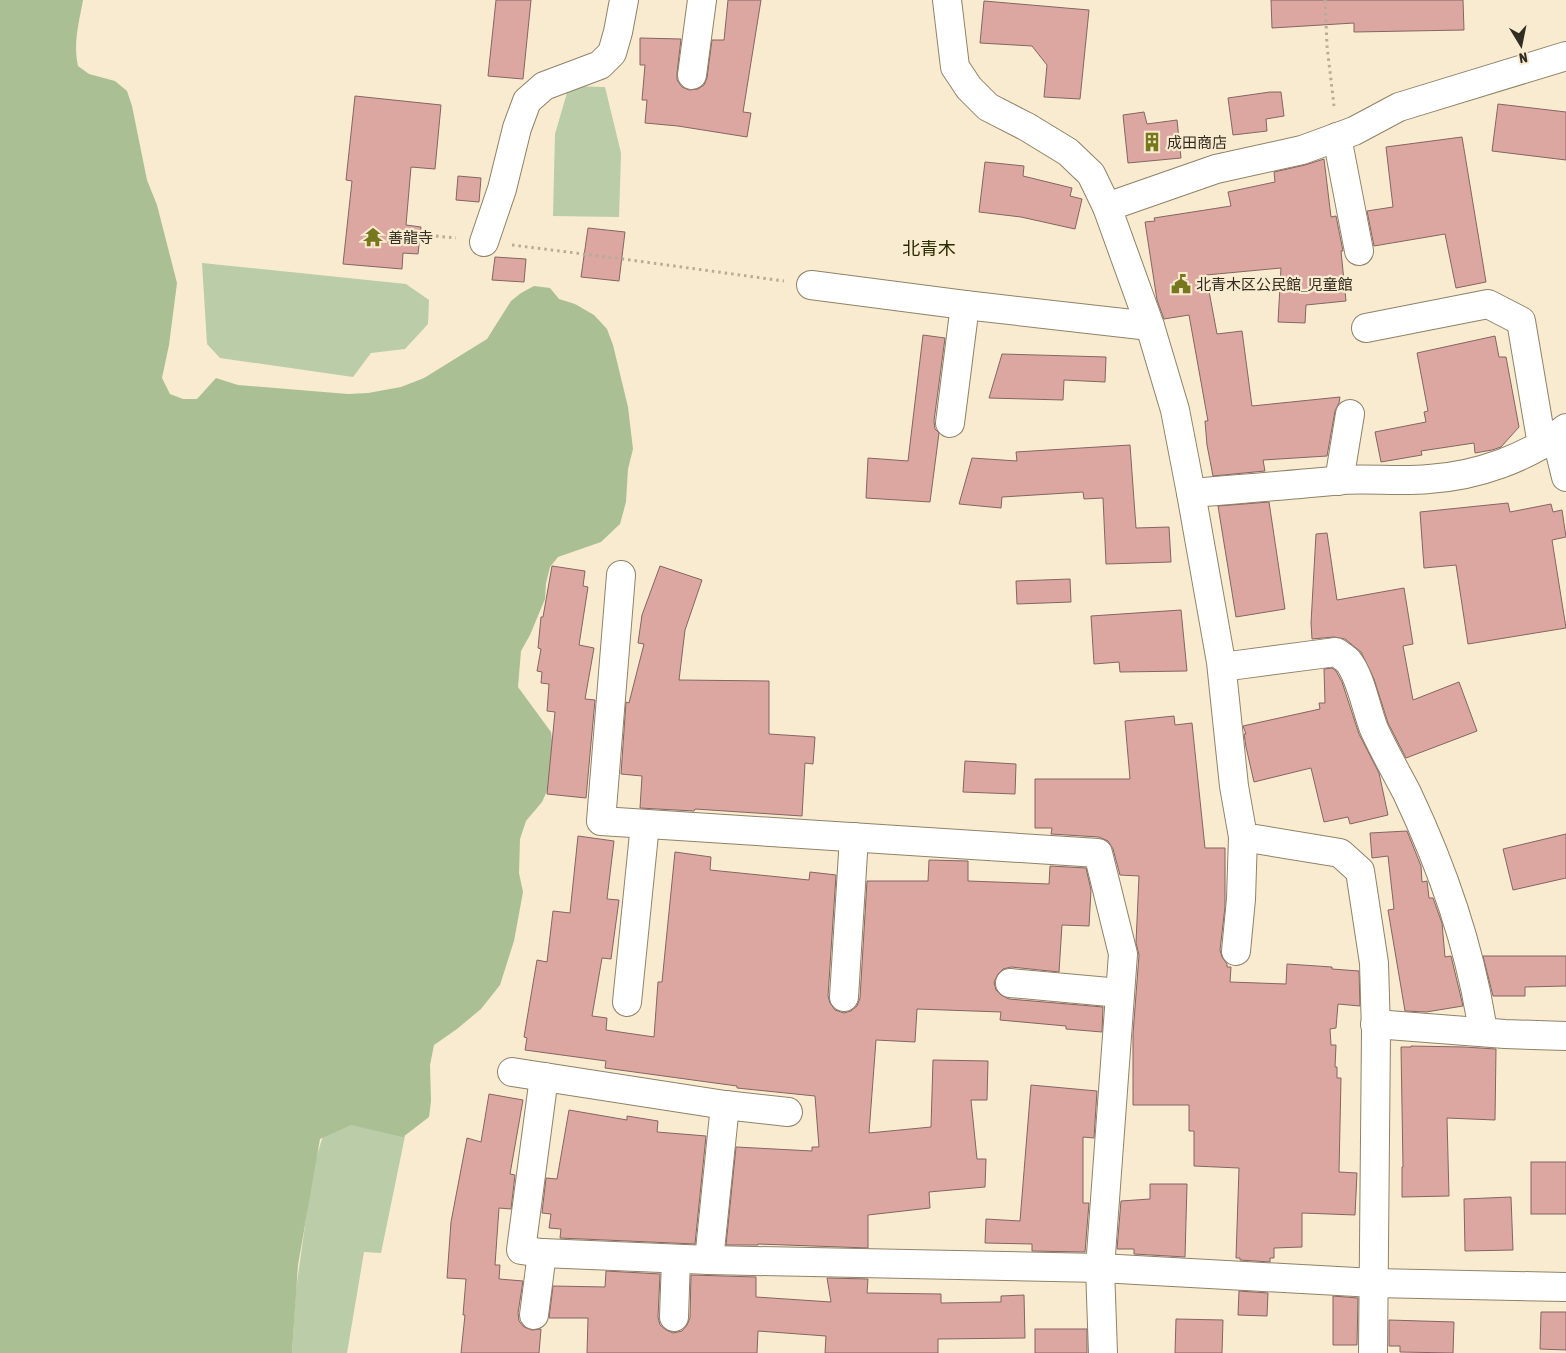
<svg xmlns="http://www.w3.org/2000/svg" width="1566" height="1353" font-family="'Asap Condensed','Noto Sans JP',sans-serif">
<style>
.green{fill:#bacca8}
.forest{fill:#aac094}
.building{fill:#dda7a1;stroke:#846562}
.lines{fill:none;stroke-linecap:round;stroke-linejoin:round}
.minor-casing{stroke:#8f8268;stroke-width:30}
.path{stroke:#b7ac96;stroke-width:3;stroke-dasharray:2.5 4;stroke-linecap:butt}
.minor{stroke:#fff;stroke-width:28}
.labels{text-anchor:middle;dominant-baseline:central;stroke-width:4.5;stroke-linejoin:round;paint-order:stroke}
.poi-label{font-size:15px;fill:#322d22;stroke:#f9ebcf;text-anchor:start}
.quarter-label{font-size:18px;fill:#2b2b01;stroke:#f9ebcf}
</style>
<rect width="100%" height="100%" fill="#f9ebcf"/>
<g class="green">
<polygon points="569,86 605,87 621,153 619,217 553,216 555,134"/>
<polygon points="202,263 406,284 429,300 428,324 405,349 371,353 353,377 220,358 207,344"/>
<polygon points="354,1123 405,1136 381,1253 364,1252 347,1353 292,1353 296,1290 313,1168 323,1136"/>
</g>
<path class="forest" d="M0,0h83c-4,23 -10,43 -5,66l11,8 26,7 12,10 5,15 15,74 10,25 20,78 -8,62 -7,33 8,16 13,5h14l19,-21 22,7 110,9 20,-1 33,-6 23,-9 63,-39 24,-38 10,-8 13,-7 16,2 9,11 16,5 19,11 13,14 6,16 15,62 5,42 -5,20 -2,33 -6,22 -19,18 -43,15 -8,10 -4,16 -1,16 -15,36 -9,16 -3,36 33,45 3,25 -3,25 -9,20 -16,19 -6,18 -1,34 4,19 -9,49 -14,44 -19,24 -24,20 -23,16 -4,20 1,36 -2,16 -26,20 -52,-12 -31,14 -22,126 -6,88h-292z"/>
<g class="building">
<polygon points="496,0 531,0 523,79 488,76"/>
<polygon points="728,0 761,0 743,112 751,113 747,137 678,126 645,123 647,100 642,100 645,65 640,65 640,38 681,39 677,73 677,80 682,87 689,90 698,89 704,85 707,78 712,40 724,40"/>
<polygon points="1271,0 1463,0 1464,30 1354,32 1354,23 1272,28"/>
<polygon points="984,1 1089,10 1080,99 1044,97 1047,65 1032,46 980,43"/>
<polygon points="1270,92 1281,92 1284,116 1266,119 1267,131 1233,135 1228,98"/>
<polygon points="355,96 441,105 435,169 411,167 406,225 421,227 418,254 403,253 402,269 343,264 352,181 346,180"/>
<polygon points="1498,104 1566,112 1566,160 1492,151"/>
<polygon points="1144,112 1147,124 1177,120 1181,158 1128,163 1123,115"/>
<polygon points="1462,137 1486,282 1456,288 1445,234 1374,246 1367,211 1393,207 1386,147"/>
<polygon points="1324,159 1331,217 1336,216 1343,251 1341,251 1346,301 1306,305 1305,323 1278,322 1281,268 1206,275 1217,334 1242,331 1252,406 1340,397 1339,403 1335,411 1327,456 1263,460 1265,471 1213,476 1207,445 1205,421 1208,421 1189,315 1164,319 1157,300 1145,222 1155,221 1154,218 1231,206 1228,192 1275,182 1274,172 1305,165"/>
<polygon points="985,162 1024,166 1023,176 1072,188 1070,196 1082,199 1075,229 1021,217 979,212"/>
<polygon points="458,176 481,178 479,202 456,200"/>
<polygon points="588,228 625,232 619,281 581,277"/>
<polygon points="495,257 526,259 524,282 492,280"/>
<polygon points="923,335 945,338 934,421 935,429 939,433 930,502 866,498 868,458 908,461"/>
<polygon points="1495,336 1499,357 1506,357 1519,427 1501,447 1492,450 1475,453 1474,443 1421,451 1422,455 1381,462 1375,432 1426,422 1424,412 1428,411 1417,353"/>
<polygon points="1002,354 1106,357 1105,382 1064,380 1063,400 989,398"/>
<polygon points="1130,445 1136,528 1169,527 1171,562 1106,564 1103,498 1084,499 1083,492 1002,497 1001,508 959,504 972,458 1017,461 1016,452"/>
<polygon points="1269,502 1285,609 1236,617 1218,506"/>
<polygon points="1508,503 1510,512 1551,504 1553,512 1562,510 1566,537 1552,540 1566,628 1468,644 1456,565 1424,568 1420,512"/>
<polygon points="1327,533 1337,600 1404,588 1413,644 1403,646 1413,700 1459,682 1477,731 1406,758 1388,723 1374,679 1361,652 1345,639 1334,637 1312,639 1311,623 1316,534"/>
<polygon points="552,566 585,571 583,586 588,587 579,645 594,648 585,699 595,700 586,798 547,794 555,712 547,711 549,684 541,683 542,672 537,671 541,649 538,648 541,617 543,617"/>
<polygon points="660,566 702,580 685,630 679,680 769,681 769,734 815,737 813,764 805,763 802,816 695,809 694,811 640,808 642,776 621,774 626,702 629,703 644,644 638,643 642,615"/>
<polygon points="1070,579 1071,602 1017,604 1016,581"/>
<polygon points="1181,610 1187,671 1120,672 1119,662 1094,664 1091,616"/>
<polygon points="1332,668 1336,671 1342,682 1359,734 1379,773 1388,815 1350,824 1348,817 1324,822 1311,768 1254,782 1246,747 1244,734 1246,734 1243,726 1320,709 1319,703 1325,703 1324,669"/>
<polygon points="1174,716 1175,725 1192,723 1205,848 1225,848 1225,907 1220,950 1222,957 1227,964 1227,967 1231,967 1230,982 1286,984 1287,964 1332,967 1332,969 1359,971 1360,1006 1338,1004 1336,1028 1330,1029 1331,1045 1336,1045 1335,1067 1337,1067 1337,1078 1341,1078 1339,1172 1357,1173 1355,1215 1302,1213 1302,1247 1274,1248 1274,1258 1270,1258 1270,1262 1240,1260 1240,1258 1236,1258 1239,1168 1194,1166 1194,1131 1189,1131 1189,1105 1133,1105 1133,1034 1139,955 1136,943 1139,876 1120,875 1113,849 1108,841 1099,837 1051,834 1052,828 1035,828 1035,779 1130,779 1125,721"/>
<polygon points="965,761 1016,764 1015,794 963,792"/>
<polygon points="1407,831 1421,866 1422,882 1427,881 1429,898 1433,898 1439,915 1442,923 1445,957 1451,956 1463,1006 1426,1012 1405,1011 1388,910 1394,909 1388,856 1372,858 1370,833"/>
<polygon points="1566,834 1566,878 1513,890 1503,849"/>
<polygon points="578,836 614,841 607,899 619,900 611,959 602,958 592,1016 607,1018 606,1030 654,1037 658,982 662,982 675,852 711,857 710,870 809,880 810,872 836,875 828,996 830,1003 835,1010 844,1013 851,1011 857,1006 860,998 867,881 928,881 929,860 968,861 968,881 1049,884 1050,866 1086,868 1091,890 1089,926 1062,925 1059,972 1011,967 1003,969 998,974 994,982 996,990 1001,995 1009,999 1103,1007 1102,1032 1066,1029 1066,1026 1000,1020 1001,1012 917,1009 915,1042 876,1040 869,1133 931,1127 933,1060 988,1061 987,1100 971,1100 977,1159 986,1159 985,1187 929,1192 930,1208 868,1215 868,1248 758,1244 758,1245 726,1245 736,1147 812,1151 812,1147 819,1147 815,1096 737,1088 737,1086 605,1068 606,1061 525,1050 527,1038 524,1037 537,960 547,962 553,911 570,913"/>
<polygon points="1483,956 1566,956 1566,986 1525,987 1525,996 1493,996"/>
<polygon points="1411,1046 1464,1047 1496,1049 1495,1120 1447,1118 1449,1196 1402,1197 1402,1167 1403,1167 1401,1047 1411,1047"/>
<polygon points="1031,1085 1097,1091 1094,1138 1083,1137 1083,1203 1089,1203 1085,1252 1032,1251 1032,1244 985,1243 986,1219 1020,1221"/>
<polygon points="489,1094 523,1100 510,1174 515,1175 511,1209 499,1208 495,1265 500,1265 499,1279 523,1281 518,1313 519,1321 524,1327 532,1330 541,1329 539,1353 461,1353 465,1315 463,1315 466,1279 447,1278 451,1222 467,1138 481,1142"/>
<polygon points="569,1110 627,1120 627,1116 658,1121 657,1132 706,1136 695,1244 560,1238 561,1229 549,1228 551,1214 542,1213 546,1178 557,1179"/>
<rect x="1531" y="1162" width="35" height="52"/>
<polygon points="1150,1184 1187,1184 1185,1257 1134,1254 1134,1249 1117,1249 1121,1201 1150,1199"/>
<polygon points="1511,1197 1513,1250 1465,1251 1464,1199"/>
<polygon points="606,1271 660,1274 658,1317 660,1325 666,1330 673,1333 682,1331 687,1325 690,1318 691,1275 756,1277 756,1297 831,1302 827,1278 868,1279 867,1293 941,1294 941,1303 1001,1302 1001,1296 1024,1295 1025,1338 938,1339 938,1353 825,1353 826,1336 758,1331 757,1353 587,1353 588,1318 549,1318 553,1286 605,1287"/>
<polygon points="1239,1291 1268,1293 1267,1316 1238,1315"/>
<polygon points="1333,1296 1358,1298 1357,1345 1333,1345"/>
<polygon points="1541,1312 1566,1312 1566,1350 1540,1349"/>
<polygon points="1176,1319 1223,1320 1222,1353 1175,1353"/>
<polygon points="1389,1320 1454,1322 1453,1353 1400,1352 1400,1346 1389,1346"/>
<rect x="1035" y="1329" width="52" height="24"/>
</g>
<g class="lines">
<defs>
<g id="minor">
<polyline points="947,0 955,67 969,88 988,107 1027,127 1068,152 1091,174 1107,207 1150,326 1175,410 1191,493 1221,662 1234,786 1243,837 1340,853 1360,871 1374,963 1376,1031 1373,1353"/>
<polyline points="692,75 702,0"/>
<polyline points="1337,137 1359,251"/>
<polyline points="1107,207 1216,169 1302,150 1354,131 1399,107 1566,56"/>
<polyline points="484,242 502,189 517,128 527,101 544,86 600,65 612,53 618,32 624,0"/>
<polyline points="811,285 965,305 1150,326"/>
<polyline points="1366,328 1488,304 1521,321 1542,445"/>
<polyline points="950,423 965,305"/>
<polyline points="1556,436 1566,477"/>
<polyline points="1339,481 1350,414"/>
<path d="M1191,493c50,-4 101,-8 151,-13 29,-2 58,2 87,-1 48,-3 99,-21 137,-51"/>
<polyline points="621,575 601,821 1098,853 1123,954 1100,1268 1103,1353"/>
<path d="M1222,667l114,-15c4,3 9,6 12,9 13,16 18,48 26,68 10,22 22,43 33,64 36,76 64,156 76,239"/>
<polyline points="1236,951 1241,899 1243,837"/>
<polyline points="1010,983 1120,993"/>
<polyline points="844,997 854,837"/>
<polyline points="627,1002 645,824"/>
<polyline points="1375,1024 1505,1034 1566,1036"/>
<polyline points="512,1072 725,1105 788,1112"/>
<polyline points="544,1077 521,1250 542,1253 709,1260 1100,1268 1374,1283 1566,1287"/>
<polyline points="709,1260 725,1105"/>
<polyline points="534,1315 542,1253"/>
<polyline points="674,1317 676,1259"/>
</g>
</defs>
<use href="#minor" class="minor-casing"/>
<g class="path">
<polyline points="1325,0 1327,46 1334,106"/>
<polyline points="436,236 456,238"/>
<polyline points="512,245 623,259 784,281"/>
</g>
<use href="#minor" class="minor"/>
</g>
<defs>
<symbol id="building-bare" viewBox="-9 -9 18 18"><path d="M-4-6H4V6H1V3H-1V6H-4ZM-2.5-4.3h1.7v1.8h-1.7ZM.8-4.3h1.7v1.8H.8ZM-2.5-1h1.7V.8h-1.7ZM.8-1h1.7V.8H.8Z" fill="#77771d" stroke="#f9ebcf" stroke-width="2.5" paint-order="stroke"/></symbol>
<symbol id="temple-bare" viewBox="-9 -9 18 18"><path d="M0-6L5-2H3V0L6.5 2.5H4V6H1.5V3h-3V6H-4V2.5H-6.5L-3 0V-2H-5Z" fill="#77771d" stroke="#f9ebcf" stroke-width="2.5" paint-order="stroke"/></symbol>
<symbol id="civic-bare" viewBox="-9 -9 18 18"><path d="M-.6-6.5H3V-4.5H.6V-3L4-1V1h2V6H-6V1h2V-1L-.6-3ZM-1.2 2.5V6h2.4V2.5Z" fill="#77771d" stroke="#f9ebcf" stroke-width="2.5" paint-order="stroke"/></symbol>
</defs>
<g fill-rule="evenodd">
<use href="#building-bare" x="1138" y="128" width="28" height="28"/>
<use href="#temple-bare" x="359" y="223" width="28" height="28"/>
<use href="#civic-bare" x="1167" y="270" width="28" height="28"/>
</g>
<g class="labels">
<g class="poi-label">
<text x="1167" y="142">成田商店</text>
<text x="388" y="237">善龍寺</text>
<text x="1196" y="284">北青木区公民館_児童館</text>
</g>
<g class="quarter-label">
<text x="929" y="248">北青木</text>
</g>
</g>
<g transform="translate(1521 45) rotate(170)" stroke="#f9ebcf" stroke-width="4" paint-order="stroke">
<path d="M0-4L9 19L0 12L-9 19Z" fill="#322d22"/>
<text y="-8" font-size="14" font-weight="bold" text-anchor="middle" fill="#322d22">N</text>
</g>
</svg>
